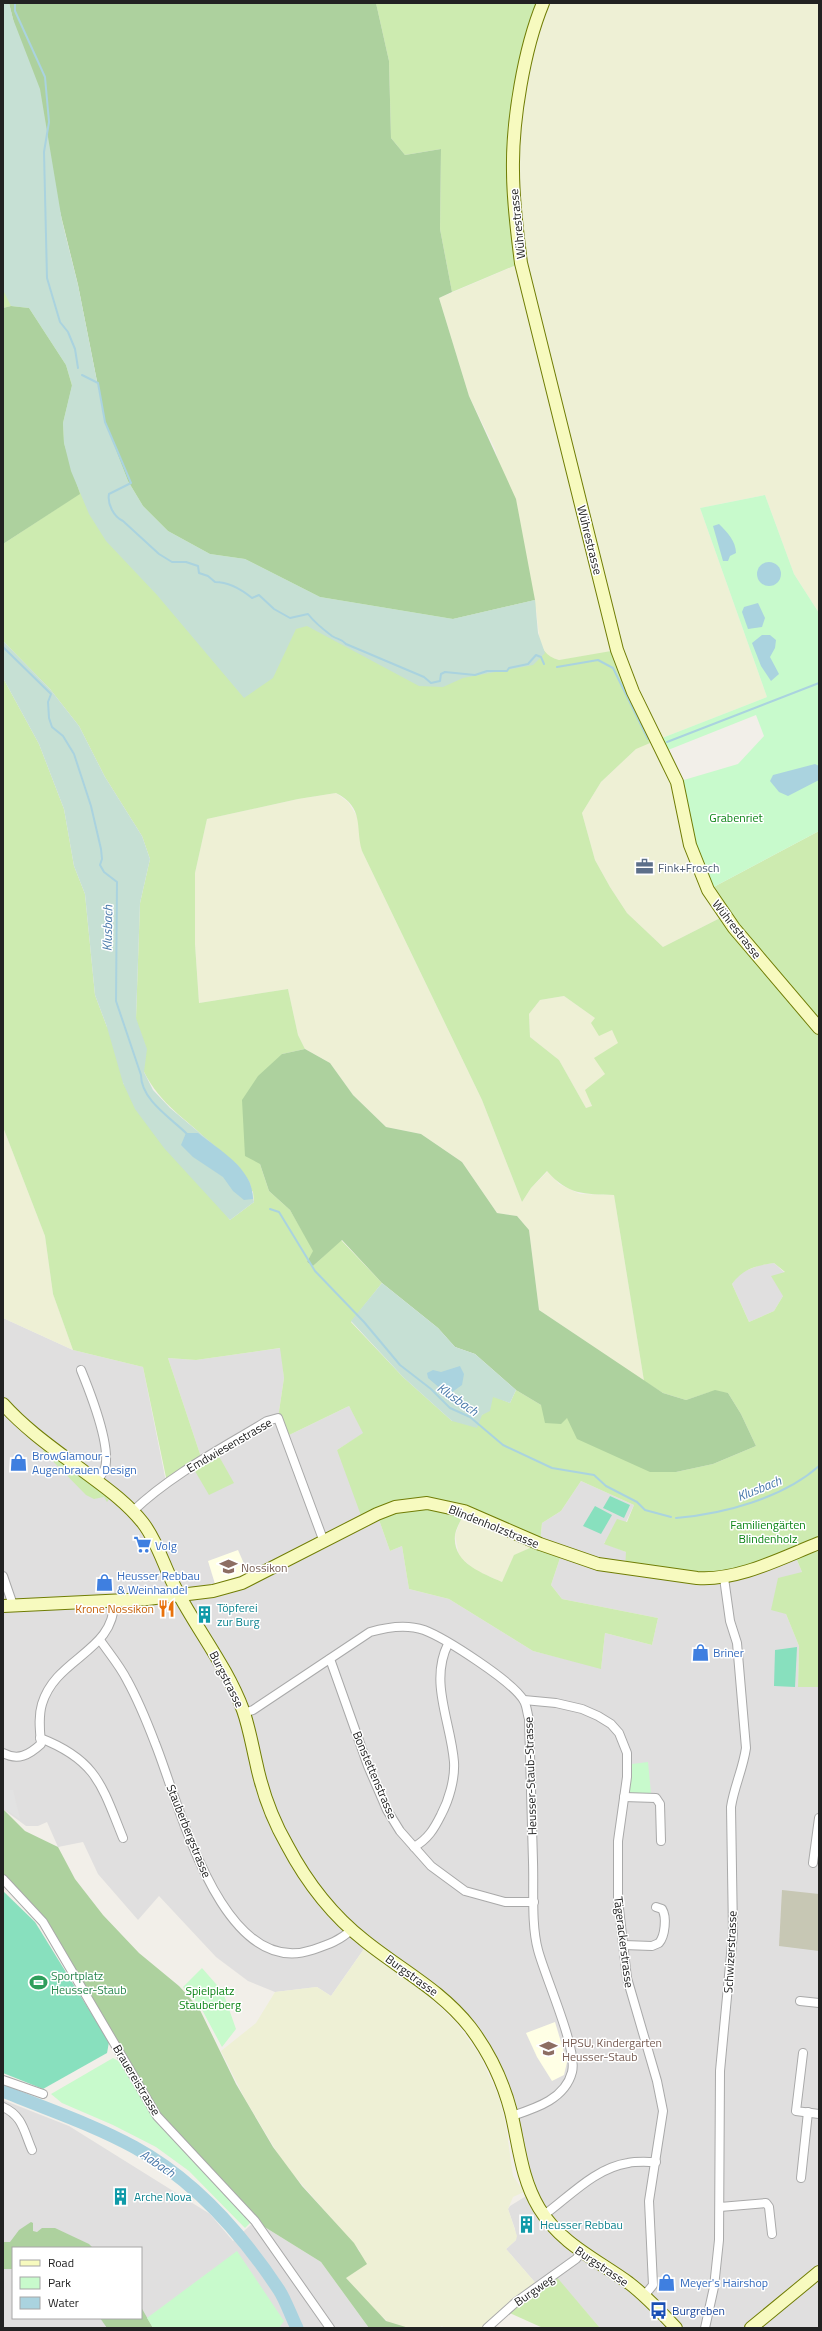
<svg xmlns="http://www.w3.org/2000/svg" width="822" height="2331" font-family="'Titillium Web',sans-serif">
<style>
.residential{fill:#e0dfdf;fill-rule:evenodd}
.education{fill:#ffffe5}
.construction{fill:#c7c7b4}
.farmland{fill:#eef0d5}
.grass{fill:#cdebb0;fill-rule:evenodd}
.forest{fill:#add19e}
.wetland{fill:#c6e0d4}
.park{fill:#c8facc}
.pitch{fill:#88e0be}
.parking{fill:#e2e2e2}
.water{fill:#aad3df}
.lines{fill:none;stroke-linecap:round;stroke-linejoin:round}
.stream{stroke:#aad3df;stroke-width:2}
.river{stroke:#aad3df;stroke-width:13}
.street-casing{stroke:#a9a9a9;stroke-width:10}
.secondary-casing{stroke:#707d05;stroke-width:14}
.street{stroke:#fff;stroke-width:8}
.secondary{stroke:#f7fabf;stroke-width:12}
.labels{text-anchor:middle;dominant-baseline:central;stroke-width:3;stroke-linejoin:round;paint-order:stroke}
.street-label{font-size:12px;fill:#222;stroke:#fff}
.park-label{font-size:12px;fill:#0c8416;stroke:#fff}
.service-label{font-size:12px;fill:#4e5e75;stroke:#fff;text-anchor:start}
.shop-label{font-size:12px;fill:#366cbe;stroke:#fff;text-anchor:start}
.education-label{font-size:12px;fill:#785e54;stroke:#fff;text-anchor:start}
.culture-label{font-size:12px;fill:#0d838f;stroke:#fff;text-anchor:start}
.food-label{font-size:12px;fill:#c56008;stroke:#fff;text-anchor:end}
.leisure-label{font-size:12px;fill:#27864d;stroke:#fff;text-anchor:start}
.transit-label{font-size:12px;fill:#164399;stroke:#fff;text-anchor:start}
.water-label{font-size:13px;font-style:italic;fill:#4a7aab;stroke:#fff}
</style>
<rect width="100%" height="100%" fill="#f2efe9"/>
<g class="residential">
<polygon points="774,1263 785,1273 783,1296 774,1311 749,1322 732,1284 740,1273 760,1265"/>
<polygon points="3,1318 73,1350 143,1367 166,1482 202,1460 168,1358 196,1360 281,1348 284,1378 278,1418 285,1437 349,1406 364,1433 337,1450 377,1514 390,1551 402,1546 409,1589 449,1599 533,1651 601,1668 605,1633 652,1645 658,1618 562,1599 551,1585 562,1552 540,1544 542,1523 561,1511 581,1481 634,1505 626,1522 604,1543 626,1552 794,1553 802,1572 786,1614 799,1646 798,1687 819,1687 819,2328 600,2328 555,2276 539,2287 506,2249 516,2240 515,2229 508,2209 510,2206 531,2193 512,2116 471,2028 368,1943 331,1996 317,1987 275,1992 248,1981 216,1957 159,1896 138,1920 98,1874 83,1842 58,1847 47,1822 38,1826 26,1826 3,1809"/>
<path d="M3,2100l66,26 141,88 23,27 22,-20 66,41 48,66h-366zM13,2248h128v70h-128z"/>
</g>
<g class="education">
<polygon points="238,1550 248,1573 215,1584 208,1561"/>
<polygon points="555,2022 567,2062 564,2075 552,2081 537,2057 526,2033"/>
</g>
<polygon class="construction" points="782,1890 819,1894 819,1951 779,1946"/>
<g class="farmland">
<polygon points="543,3 819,3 819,613 794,574 765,495 700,508 767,697 657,740 724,916 663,947 627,913 610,887 595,860 582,813 601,782 636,749 617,651 559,660 551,658 545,653 540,644 535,600 495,449 469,396 439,298 521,263 516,124"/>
<polygon points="336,793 348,802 358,818 362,851 482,1100 522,1202 531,1188 548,1171 559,1184 580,1194 614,1195 644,1381 539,1310 529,1230 517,1216 497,1213 462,1162 421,1134 386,1127 353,1095 330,1063 305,1049 298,1035 288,989 199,1003 195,944 195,873 207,819 298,799"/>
<polygon points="564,996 612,1030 619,1043 605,1074 589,1099 592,1107 586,1108 559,1060 530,1037 529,1014 540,1000"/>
<polygon points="3,1127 45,1236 53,1294 73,1350 3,1318"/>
<polygon points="464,1511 540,1544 515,1555 502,1582 475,1570 459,1556 455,1535"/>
<polygon points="364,1949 425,1993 455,2021 479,2054 499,2097 506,2126 513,2176 524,2192 513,2197 508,2209 517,2236 516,2240 506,2249 539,2287 487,2328 444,2328 442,2326 439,2328 409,2328 391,2324 374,2310 346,2278 360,2251 284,2164 245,2099 221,2051 256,2023 275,1992 317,1987 331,1996"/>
</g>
<g class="grass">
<path d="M3,3h6l53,218 43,201 348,197 82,-19c2,21 -2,54 24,60l58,-10 40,90 -21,9 -35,33 -19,31 13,47 15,27 17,26 36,34 61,-31 -16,-26 111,-59v856h-21l1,-41 -13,-32 -15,-4 7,-32 24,-6 -8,-19 -59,22 -110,-6 1,-17 -22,-8 13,-25 10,3 7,-17 -53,-24 -20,30 -19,12 -2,21 22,8 -11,33 11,14 96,19 -6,27 -47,-12 -4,36 -68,-18 -84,-52 -40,-10 -7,-43 -12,5 -13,-37 -14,7 -26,-71 26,-17 -14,-27 -64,31 -7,-19 6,-40 -4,-30 -84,12 -28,-2 34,102 14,-9 18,32 -25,12 -17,-29 -25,16 -24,-115 -70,-17 -20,-56 -8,-58 -42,-109v-449l36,66 25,65 10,57 11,28 10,101 12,32 29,-9 4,-115 10,-44 -8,-23 -37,-59 -26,-51 -29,-37 -47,-48v-97l76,-50 -68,-188 -8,2zM336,793c29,15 19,34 26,58l120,249 40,102 9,-14 16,-17c21,24 37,23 67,24l30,186 19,12 23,7 24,-8 18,1 13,21 15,32 -43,18 -37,8 -135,-67 -25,-15 -6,13 -17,-7 -11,19 -30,6 -49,-44 -52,-55 31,-39 -41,-43 -28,26 -6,-4 7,-11 -24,-41 -21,-19 -9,-27 22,-110 23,-5 -7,-14 -10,-46 -89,14 -4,-59v-71l12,-54 91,-20zM564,996l31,22 -4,5 8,13 13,-6 6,13 -24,15 11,16 -20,16 7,16 -6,2 -27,-48 -29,-23 -1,-23 11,-14zM144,1072c17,33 41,46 67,71 15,15 28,33 42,49l1,10 -24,18 -107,-137zM774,1263l11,9 -14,4 12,20 -9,15 -25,11 -17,-38c12,-16 23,-18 42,-21zM465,1512l74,32 -25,11 -12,27c-20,-9 -50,-19 -47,-47 1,-7 7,-17 10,-23z"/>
<polygon points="376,3 543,3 516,124 521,263 452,292 440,229 441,149 405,155 391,138 389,61"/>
<polygon points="45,1449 107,1497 109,1499 107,1502 104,1497 94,1499 86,1495 43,1451"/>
<polygon points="555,2275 600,2328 543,2328 505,2311"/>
</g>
<g class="forest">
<polygon points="9,3 376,3 389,61 391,138 405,155 441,149 440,229 452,292 439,298 469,396 516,499 535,600 453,619 320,597 245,559 210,554 168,531 143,506 128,481 105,422 78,285"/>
<polygon points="11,306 29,308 66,365 72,386 63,423 64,443 80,494 3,544 3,308"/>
<polygon points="305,1049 330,1063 353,1095 386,1127 421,1134 462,1162 497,1213 517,1216 529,1230 539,1310 663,1393 686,1400 715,1390 728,1393 741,1414 756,1446 713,1464 676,1472 650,1472 577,1439 567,1418 561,1424 545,1423 541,1405 516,1390 475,1354 455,1347 438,1328 382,1283 342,1240 313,1266 307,1262 313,1251 290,1210 269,1191 260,1164 245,1156 242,1100 258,1076 282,1054"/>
<polygon points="3,1809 25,1831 58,1847 75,1879 103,1915 139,1953 179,1986 199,2008 236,2084 273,2147 302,2186 354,2243 367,2264 346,2278 386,2321 409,2328 369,2328 321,2262 255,2221 157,2116 43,1922 3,1879"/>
<polygon points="31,2222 33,2223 33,2231 37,2232 42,2228 55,2228 89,2244 93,2248 13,2248 13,2269 3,2269 3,2242 10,2242 19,2230"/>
<polygon points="141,2307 153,2328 107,2328 100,2318 141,2318"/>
</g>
<g class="wetland">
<polygon points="3,3 9,3 13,19 40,89 62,221 78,285 105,422 128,481 143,506 168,531 210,554 245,559 320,597 453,619 535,600 538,633 545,653 533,665 463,678 443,687 419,686 307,626 296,629 273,678 244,698 157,595 106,541 89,514 71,471 64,443 63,423 72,385 66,365 29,308 11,306 3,290"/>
<polygon points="3,641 50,689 79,726 105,777 142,836 150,859 140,903 136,1018 147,1049 144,1072 153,1090 170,1108 238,1165 250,1182 254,1202 230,1220 164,1148 135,1109 123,1083 107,1027 95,995 85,894 74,866 64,809 39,744 3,678"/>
<polygon points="382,1283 438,1328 455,1347 475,1354 516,1390 510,1403 493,1397 490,1411 482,1415 477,1428 452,1421 403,1377 351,1321"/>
</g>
<g class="park">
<polygon points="765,495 794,574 819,613 819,831 708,890 677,782 738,764 764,736 756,715 663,752 657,740 767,697 700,508"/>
<polygon points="648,1762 651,1793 628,1795 632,1764"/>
<polygon points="202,1968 223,1992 236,2029 222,2047 200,2006 183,1987"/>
<polygon points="113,2058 124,2064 153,2116 251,2222 245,2228 189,2171 156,2147 113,2125 62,2103 51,2094"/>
<polygon points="237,2251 284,2321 279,2328 153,2328 147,2318"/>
</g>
<g class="pitch">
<polygon points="610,1496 630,1505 624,1518 603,1508"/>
<polygon points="595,1506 612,1515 601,1534 583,1526"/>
<polygon points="797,1647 795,1687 774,1686 775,1650"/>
<polygon points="3,1891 35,1922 109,2042 107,2053 43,2089 3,2073"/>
</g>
<polygon class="parking" points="3,1790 13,1790 20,1819 5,1809"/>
<g class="water">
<path d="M719,524c8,8 17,17 17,29l-6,3 -2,5h-5l-10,-35z"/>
<circle cx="769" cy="574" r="12"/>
<polygon points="758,603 765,618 762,627 748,629 742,612 744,607"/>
<polygon points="762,635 770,635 776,640 775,648 770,657 779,674 771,681 761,666 752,643"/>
<polygon points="815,764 819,766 819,780 788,796 779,792 770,781 773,775"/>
<path d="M186,1133h12c21,17 55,35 55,66l-9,1 -11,-9 -10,-14 -30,-20 -12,-12z"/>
<polygon points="460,1366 464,1374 462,1385 448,1395 428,1378 427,1373 433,1370 441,1372"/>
</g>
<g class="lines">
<g class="stream">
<polyline points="15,3 15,11 45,77 49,122 44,152 47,278 60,322 68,332 75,349 78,368"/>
<path d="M82,375l16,8 7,39 26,61 -22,11c-2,10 5,23 14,27l36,33 13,8h14l12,4 1,7 9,3 7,6c14,0 26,7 37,16l7,-3 15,14 16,9 18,-4c7,9 16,16 24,22 6,4 9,2 14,8l78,33 7,6 9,-2 1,-7 4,-2 30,3 12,-4h20l2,-3 19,-4 8,-9 5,2 3,7"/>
<path d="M3,647l48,47 -3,8 1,16 3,9 11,9 11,18 17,52 10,43 1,10 -2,6 4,7 13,10 -1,119 25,74c0,25 30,43 46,59"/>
<polyline points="557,667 598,660 613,668 648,739"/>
<polyline points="667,742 819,683"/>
<polyline points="270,1209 279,1212 315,1271 364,1322 400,1365 431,1389 450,1408 470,1417 503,1445 552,1468 594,1475 606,1486 637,1502 645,1510 671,1517"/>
<path d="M676,1518c48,-4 107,-20 143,-52"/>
</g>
<path class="river" d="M3,2091c43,18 89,33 131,56 59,32 108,87 145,143 7,11 12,26 18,38"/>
<defs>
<g id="street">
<path d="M81,1370c9,22 30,76 24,98 -2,5 -5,9 -8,13"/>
<path d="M133,1511c39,-37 88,-62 134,-90l11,-3 46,124"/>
<polyline points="3,1576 13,1605"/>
<path d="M100,1640c9,13 20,26 27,40 11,20 20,42 28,63 24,59 66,237 157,207 15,-5 28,-9 40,-21"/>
<polyline points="330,1659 368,1766 387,1810 400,1831 431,1866 465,1891 505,1902 534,1902"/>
<polyline points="524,1700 556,1703 582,1709 598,1716 611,1724 619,1733 627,1753 627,1777 618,1841 618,1900 627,1978 657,2081 663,2111 649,2201 653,2285 644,2296"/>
<path d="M244,1713l9,-3 117,-78c17,-5 37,-8 54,-2 21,8 90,52 100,71 3,5 3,12 5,18 1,48 3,95 4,143 1,27 -2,62 5,88 7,27 40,99 34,122 -7,27 -36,36 -60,44"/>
<path d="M40,1738c57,22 62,48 83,100"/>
<path d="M3,1753c15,8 26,2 38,-9 -1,-13 -3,-27 1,-40 14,-47 73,-52 72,-103"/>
<polyline points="624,1797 656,1798 660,1804 661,1841"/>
<path d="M414,1847c14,-8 20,-18 27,-32 8,-15 14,-36 13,-53 -3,-40 -25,-80 -6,-118"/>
<polyline points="813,1863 819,1818"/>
<polyline points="3,1879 43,1922 157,2116 255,2221 330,2328"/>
<path d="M624,1945l28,1 7,-3c6,-7 8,-26 3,-34l-6,-2"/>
<polyline points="800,2001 819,2003"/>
<polyline points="803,2053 796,2111 819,2114"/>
<polyline points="3,2080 43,2094"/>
<path d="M3,2107c20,9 21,25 29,43"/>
<polyline points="801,2178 808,2112"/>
<polyline points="720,2207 766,2203 769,2207 772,2234"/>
<path d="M544,2215c25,-18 51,-47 84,-52 9,-2 19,-1 28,-1"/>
<polyline points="487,2328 516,2302 576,2259 581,2253"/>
<path d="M705,2328l9,-41 5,-47 1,-169 13,-138 -2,-126c3,-20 12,-38 15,-59l-9,-105 -7,-22 -6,-43"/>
</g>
<g id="secondary">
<path d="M543,3c-19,46 -31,118 -30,168 0,31 4,61 8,92l96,387 16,42 44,90 13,63 18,45 26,38 85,100"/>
<path d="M3,1404c25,28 57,49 87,72 19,14 38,28 53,47 16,21 21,45 34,68 21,40 50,76 66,119 6,17 9,35 13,52 6,29 16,57 31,83 19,36 46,71 78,96 36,29 76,49 105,86 19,25 33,54 41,85 8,33 10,66 28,96 22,36 57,51 90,75 17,13 32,29 47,45"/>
<path d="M3,1606l144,-7 66,-8 29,-8 135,-69 18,-7 32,-4 37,8 76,33 58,20 99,14c41,3 84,-20 122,-35"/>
<polyline points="751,2328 819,2272"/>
</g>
</defs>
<use href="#street" class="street-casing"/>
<use href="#secondary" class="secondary-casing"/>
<use href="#street" class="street"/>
<use href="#secondary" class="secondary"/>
</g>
<defs>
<symbol id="office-bare" viewBox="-9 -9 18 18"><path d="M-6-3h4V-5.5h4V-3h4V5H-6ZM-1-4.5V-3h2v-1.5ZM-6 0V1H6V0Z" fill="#5c6f8a" stroke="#fff" stroke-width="2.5" paint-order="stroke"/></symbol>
<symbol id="shop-bare" viewBox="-9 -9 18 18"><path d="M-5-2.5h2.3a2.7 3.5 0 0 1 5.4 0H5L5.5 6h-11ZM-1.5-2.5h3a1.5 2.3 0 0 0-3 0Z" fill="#3f7fe0" stroke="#fff" stroke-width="2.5" paint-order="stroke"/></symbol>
<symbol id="supermarket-bare" viewBox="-9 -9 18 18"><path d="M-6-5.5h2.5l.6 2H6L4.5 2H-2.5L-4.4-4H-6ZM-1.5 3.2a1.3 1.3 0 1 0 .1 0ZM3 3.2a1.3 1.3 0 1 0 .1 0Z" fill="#3f7fe0" stroke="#fff" stroke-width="2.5" paint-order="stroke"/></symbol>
<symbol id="school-bare" viewBox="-9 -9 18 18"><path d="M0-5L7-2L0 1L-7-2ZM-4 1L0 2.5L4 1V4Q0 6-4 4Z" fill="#8d6e63" stroke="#fff" stroke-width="2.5" paint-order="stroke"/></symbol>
<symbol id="restaurant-bare" viewBox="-9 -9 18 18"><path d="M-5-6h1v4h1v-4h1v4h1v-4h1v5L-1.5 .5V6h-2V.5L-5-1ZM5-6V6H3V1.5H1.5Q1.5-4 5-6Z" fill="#e8710a" stroke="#fff" stroke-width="2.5" paint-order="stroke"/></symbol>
<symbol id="building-bare" viewBox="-9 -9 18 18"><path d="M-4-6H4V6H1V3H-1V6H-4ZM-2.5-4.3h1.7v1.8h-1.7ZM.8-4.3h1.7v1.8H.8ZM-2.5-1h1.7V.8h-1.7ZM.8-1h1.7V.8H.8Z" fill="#0f9aa8" stroke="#fff" stroke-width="2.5" paint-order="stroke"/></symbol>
<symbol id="stadium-bare" viewBox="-9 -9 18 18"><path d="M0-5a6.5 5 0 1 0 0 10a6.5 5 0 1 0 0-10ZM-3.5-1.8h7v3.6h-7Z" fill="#2e9e5b" stroke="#fff" stroke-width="2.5" paint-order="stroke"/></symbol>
<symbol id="bus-bare" viewBox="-9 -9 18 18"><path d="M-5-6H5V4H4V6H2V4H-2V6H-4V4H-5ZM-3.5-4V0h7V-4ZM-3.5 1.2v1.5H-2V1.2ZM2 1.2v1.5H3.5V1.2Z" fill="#1a4fb4" stroke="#fff" stroke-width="2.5" paint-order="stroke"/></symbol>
</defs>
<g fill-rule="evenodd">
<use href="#office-bare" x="632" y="854" width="25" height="25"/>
<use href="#shop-bare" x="6" y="1450" width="25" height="25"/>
<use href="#supermarket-bare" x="130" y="1532" width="25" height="25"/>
<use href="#school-bare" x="216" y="1554" width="25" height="25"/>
<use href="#shop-bare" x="92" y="1570" width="25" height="25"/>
<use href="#restaurant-bare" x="154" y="1596" width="25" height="25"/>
<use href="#building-bare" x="192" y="1602" width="25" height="25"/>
<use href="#shop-bare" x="688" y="1640" width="25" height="25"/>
<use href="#stadium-bare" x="26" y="1970" width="25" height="25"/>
<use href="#school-bare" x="536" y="2036" width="25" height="25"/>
<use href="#building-bare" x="108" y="2184" width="25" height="25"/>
<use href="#building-bare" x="514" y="2212" width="25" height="25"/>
<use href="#shop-bare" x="654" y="2270" width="25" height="25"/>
<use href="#bus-bare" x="646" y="2298" width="25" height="25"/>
</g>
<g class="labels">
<g class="street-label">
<text transform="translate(517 224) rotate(-96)">Wührestrasse</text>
<text transform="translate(590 540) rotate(76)">Wührestrasse</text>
<text transform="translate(737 929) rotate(52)">Wührestrasse</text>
<text transform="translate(229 1445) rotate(-30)">Emdwiesenstrasse</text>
<text transform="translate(494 1526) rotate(22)">Blindenholzstrasse</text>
<text transform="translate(227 1679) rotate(63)">Burgstrasse</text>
<text transform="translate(375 1775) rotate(67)">Bonstettenstrasse</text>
<text transform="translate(530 1776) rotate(-92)">Heusser-Staub-Strasse</text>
<text transform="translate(189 1831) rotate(68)">Stauberbergstrasse</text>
<text transform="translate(624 1942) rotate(83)">Tägerackerstrasse</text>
<text transform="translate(730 1952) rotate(-87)">Schwizerstrasse</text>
<text transform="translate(412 1975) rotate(36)">Burgstrasse</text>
<text transform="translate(137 2080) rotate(59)">Brauereistrasse</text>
<text transform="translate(602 2266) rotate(34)">Burgstrasse</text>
<text transform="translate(534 2290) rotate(-35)">Burgweg</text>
</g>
<g class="park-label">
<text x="736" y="817">Grabenriet</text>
<text x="768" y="1524">Familiengärten<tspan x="768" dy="14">Blindenholz</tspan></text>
<text x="210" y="1990">Spielplatz<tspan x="210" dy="14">Stauberberg</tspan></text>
</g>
<g class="service-label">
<text x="658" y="867">Fink+Frosch</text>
</g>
<g class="shop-label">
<text x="32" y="1455">BrowGlamour -<tspan x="32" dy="14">Augenbrauen Design</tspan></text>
<text x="155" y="1545">Volg</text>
<text x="117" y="1575">Heusser Rebbau<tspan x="117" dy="14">&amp; Weinhandel</tspan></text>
<text x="713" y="1652">Briner</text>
<text x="680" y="2282">Meyer's Hairshop</text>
</g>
<g class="education-label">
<text x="241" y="1567">Nossikon</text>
<text x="562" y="2042">HPSU, Kindergarten<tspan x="562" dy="14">Heusser-Staub</tspan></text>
</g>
<g class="culture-label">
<text x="217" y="1607">Töpferei<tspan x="217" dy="14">zur Burg</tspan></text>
<text x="134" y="2196">Arche Nova</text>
<text x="540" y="2224">Heusser Rebbau</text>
</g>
<g class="food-label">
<text x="154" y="1608">Krone Nossikon</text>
</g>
<g class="leisure-label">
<text x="51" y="1975">Sportplatz<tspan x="51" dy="14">Heusser-Staub</tspan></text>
</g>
<g class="transit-label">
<text x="672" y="2310">Burgreben</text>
</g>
<g class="water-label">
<text transform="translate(107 928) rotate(-89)">Klusbach</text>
<text transform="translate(458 1399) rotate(35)">Klusbach</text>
<text transform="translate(759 1488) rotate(-22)">Klusbach</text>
<text transform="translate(158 2163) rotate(34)">Aabach</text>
</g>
</g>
<rect width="822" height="2331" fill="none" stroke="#222222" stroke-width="8"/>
<rect x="12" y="2247" width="130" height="72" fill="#ffffff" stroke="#a7a7a7"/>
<rect x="20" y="2260" width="20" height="6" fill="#f7fabf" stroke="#a7a7a7"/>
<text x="48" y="2267" font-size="12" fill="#222222">Road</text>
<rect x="20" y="2277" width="20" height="12" fill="#c8facc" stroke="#a7a7a7"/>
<text x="48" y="2287" font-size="12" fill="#222222">Park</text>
<rect x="20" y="2297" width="20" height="12" fill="#aad3df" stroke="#a7a7a7"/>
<text x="48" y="2307" font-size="12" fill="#222222">Water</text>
</svg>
